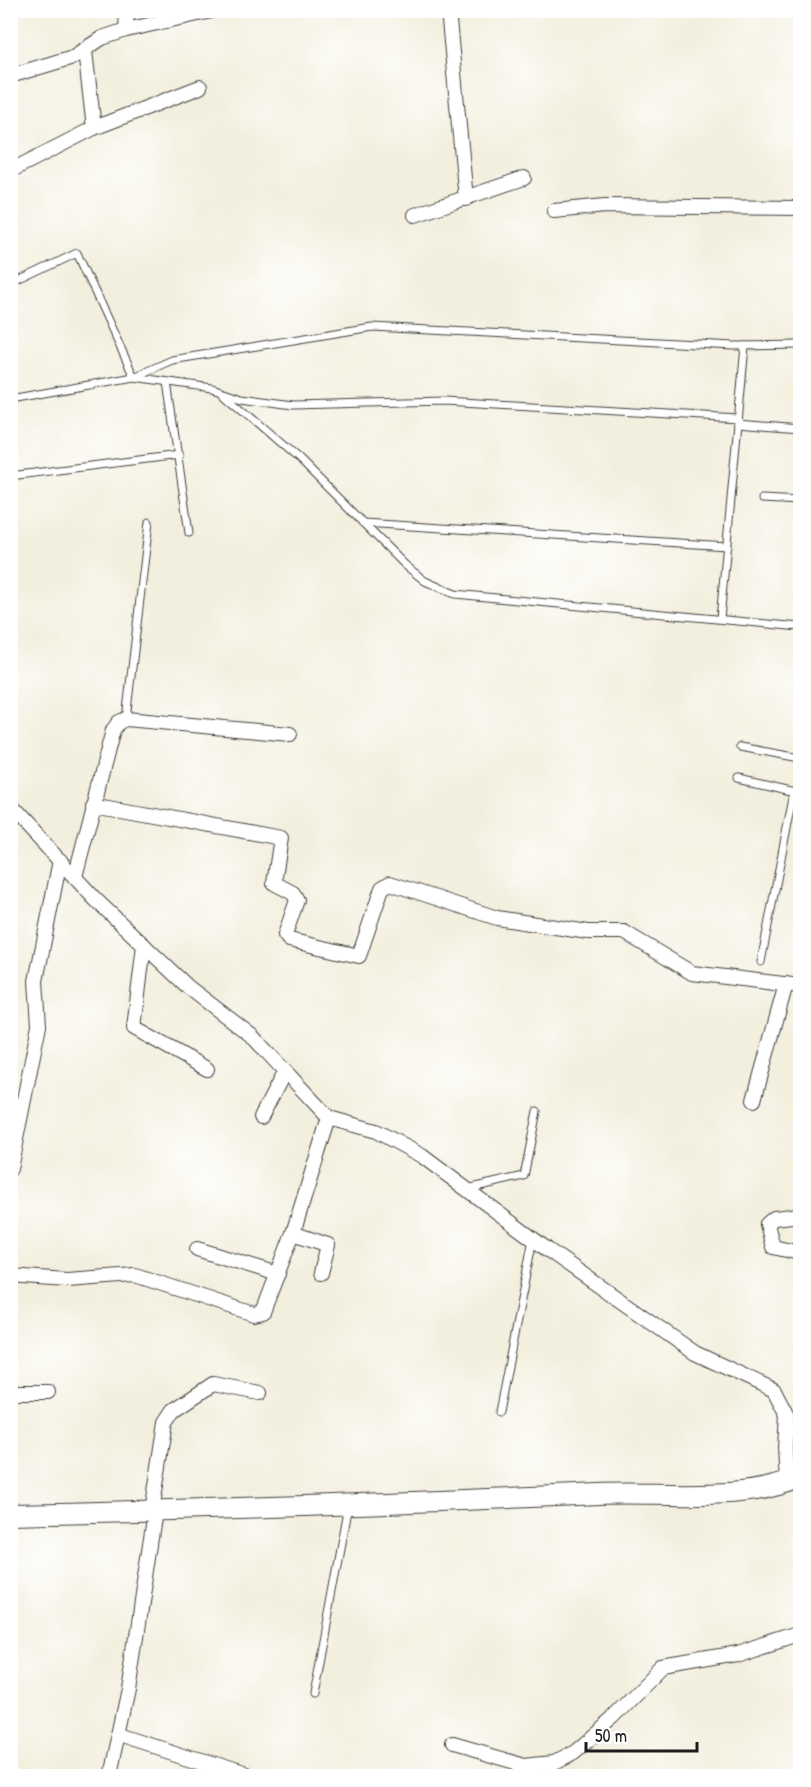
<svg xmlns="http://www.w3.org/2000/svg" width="811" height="1787" font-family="'Patrick Hand',sans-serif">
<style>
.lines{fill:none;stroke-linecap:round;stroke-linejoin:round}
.lane-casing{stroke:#3c3c39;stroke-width:9}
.street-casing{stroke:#3c3c39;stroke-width:16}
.secondary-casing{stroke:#3c3c39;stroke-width:22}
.lane{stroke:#fff;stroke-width:7}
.street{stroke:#fff;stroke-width:14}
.secondary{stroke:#fff;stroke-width:20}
</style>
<rect width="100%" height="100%" fill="#fff"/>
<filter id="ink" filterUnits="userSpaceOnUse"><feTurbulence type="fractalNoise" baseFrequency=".0167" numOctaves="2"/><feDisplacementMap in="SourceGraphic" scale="12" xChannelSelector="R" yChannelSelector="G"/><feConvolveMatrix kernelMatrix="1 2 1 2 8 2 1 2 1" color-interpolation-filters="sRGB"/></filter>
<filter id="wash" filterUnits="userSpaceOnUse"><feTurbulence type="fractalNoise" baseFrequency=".008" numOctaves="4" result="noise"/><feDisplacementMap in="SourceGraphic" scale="24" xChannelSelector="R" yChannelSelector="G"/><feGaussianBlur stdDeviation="1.35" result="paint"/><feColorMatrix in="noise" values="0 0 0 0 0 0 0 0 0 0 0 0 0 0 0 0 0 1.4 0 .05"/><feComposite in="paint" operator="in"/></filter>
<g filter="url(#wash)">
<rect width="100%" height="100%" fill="#f3efde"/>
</g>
<g filter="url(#ink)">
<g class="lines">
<defs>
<g id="lane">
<polyline points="10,285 77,253 134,377 212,388 242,398 293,405 444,401 738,418"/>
<polyline points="167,382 189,533"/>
<polyline points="224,394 299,459 405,565 425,581 455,594 800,627"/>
<polyline points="10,399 134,377 172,360 372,327 734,346 800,345"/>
<polyline points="738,423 800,428"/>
<polyline points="10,476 179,455"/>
<polyline points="762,499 800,501"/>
<polyline points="363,523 727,546"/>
<polyline points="720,619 745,346"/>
<polyline points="126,719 149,522"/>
<polyline points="740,747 800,758"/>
<polyline points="739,778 800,792"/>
<polyline points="761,962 794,791"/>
<polyline points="467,1189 524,1176 537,1111"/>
<polyline points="499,1412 533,1239"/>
<polyline points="313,1694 348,1505"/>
</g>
<g id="street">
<polyline points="448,10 466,199"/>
<polyline points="126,30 127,10"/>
<polyline points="85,51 94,128"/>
<polyline points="10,76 73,57 102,38 126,30 216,10"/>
<polyline points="10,171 94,128 200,87"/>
<polyline points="554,211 605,206 800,208"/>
<polyline points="415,215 524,178"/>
<polyline points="93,803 281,838 274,883 293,893 297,900 285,935 289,940 359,956 382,888 390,883 497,918 588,932 624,932 692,973 800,986"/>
<polyline points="10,807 95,899 188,987 252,1036 329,1118 376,1131 422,1156 548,1250 695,1353 774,1390 787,1415 785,1448 787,1483"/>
<polyline points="75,877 113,730 119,722 126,719 290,734"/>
<polyline points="144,945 134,1028 207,1069"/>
<polyline points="754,1100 786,984"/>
<polyline points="261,1117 285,1071"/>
<polyline points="10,1169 39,1025 36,981 60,860"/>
<polyline points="800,1215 774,1218 767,1224 773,1247 800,1253"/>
<polyline points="293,1233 328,1245 321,1273"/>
<polyline points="197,1249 278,1274"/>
<polyline points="10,1276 67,1280 135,1275 254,1314 263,1312 293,1233 329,1118"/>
<polyline points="10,1392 48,1392"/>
<polyline points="152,1511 166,1422 174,1410 213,1384 260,1393"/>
<polyline points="120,1735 247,1776"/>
<polyline points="452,1745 526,1766 554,1763 573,1753 614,1718 663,1668 738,1655 800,1635"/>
<polyline points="109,1776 128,1689 155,1511"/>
</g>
<path id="secondary" d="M10,1514c197,-4 393,-11 589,-20 61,-3 147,9 201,-17"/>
</defs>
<use href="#lane" class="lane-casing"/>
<use href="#street" class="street-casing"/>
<use href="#secondary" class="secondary-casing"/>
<use href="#lane" class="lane"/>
<use href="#street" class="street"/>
<use href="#secondary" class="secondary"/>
</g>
</g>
<rect width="811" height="1787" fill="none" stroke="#fff" stroke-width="36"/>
<path d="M586 1742v9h111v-9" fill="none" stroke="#1c1c1c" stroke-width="3"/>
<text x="595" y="1742" font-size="18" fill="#1c1c1c" stroke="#ffffff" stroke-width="4.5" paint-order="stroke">50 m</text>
</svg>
